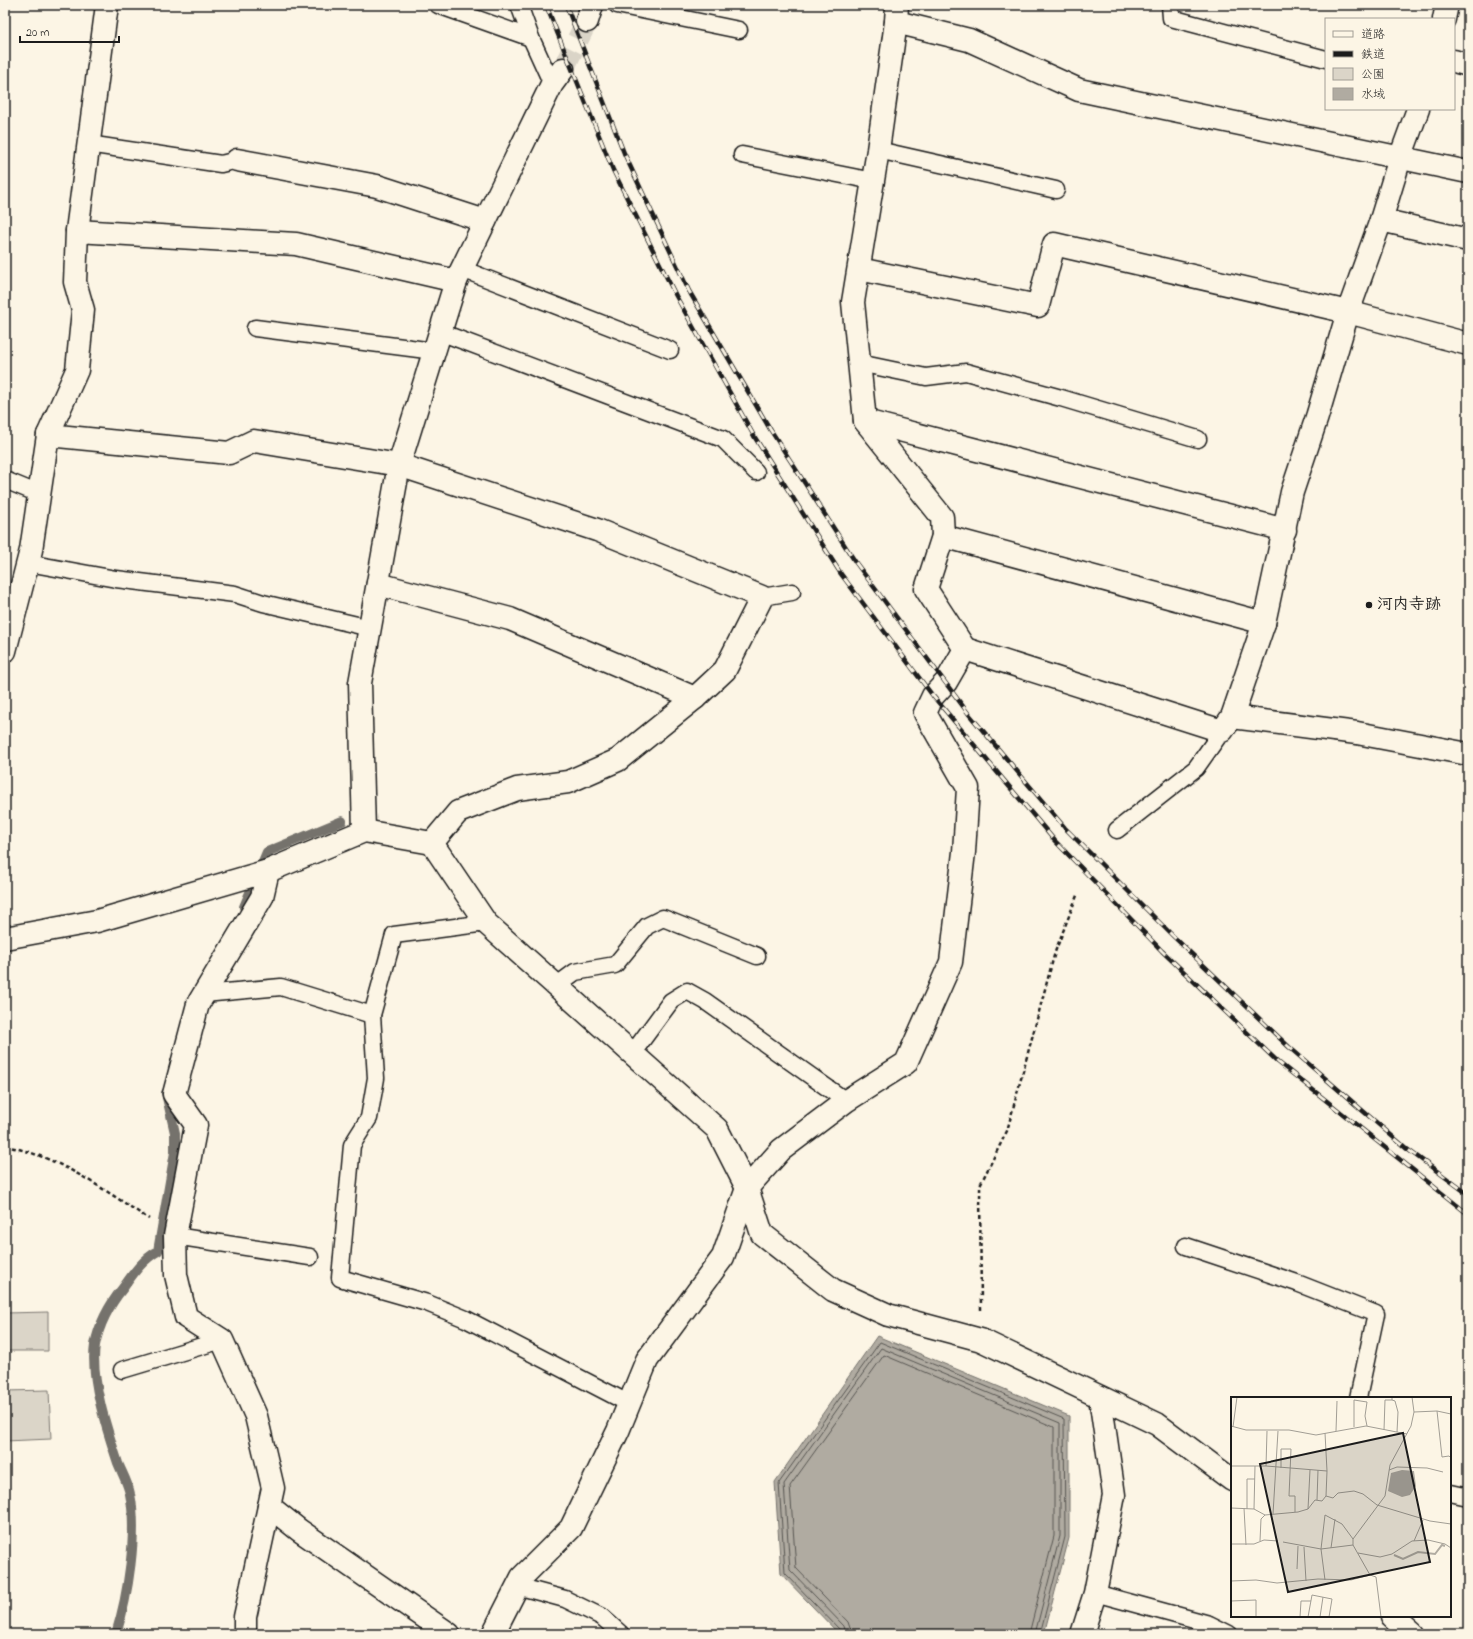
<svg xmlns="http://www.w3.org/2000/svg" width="1473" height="1639" font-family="'Indie Flower','Klee One',sans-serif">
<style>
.green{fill:#dbd5c8;stroke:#7c7872}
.water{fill:#b0aba1;stroke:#75726c}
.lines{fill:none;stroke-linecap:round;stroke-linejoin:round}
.shore{stroke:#575551;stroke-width:1}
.stream{stroke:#75726c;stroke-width:10}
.street-tunnel{stroke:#dad4c7;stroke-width:22;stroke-dasharray:22 11;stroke-linecap:butt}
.lane-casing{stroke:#1c1c1c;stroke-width:19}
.street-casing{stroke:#1c1c1c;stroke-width:25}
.secondary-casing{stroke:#1c1c1c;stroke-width:25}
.path{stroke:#1c1c1c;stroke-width:2.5;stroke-dasharray:4 3;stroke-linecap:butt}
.lane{stroke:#fcf5e5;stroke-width:16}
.street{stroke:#fcf5e5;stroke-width:22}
.secondary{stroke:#fcf5e5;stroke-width:22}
.rail-casing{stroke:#1c1c1c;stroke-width:4.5}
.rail{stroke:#fcf5e5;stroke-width:3;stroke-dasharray:9;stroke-linecap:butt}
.poi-dot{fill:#1c1c1c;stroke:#fcf5e5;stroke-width:1.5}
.labels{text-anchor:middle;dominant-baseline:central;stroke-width:3.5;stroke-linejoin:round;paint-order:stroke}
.poi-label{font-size:16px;font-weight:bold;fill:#1c1c1c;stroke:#fcf5e5;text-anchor:start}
.inset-river{fill:none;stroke:#b0aba1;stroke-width:2}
.inset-road{fill:none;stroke:#a29e95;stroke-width:1}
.view{fill:#1c1c1c;fill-opacity:0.15;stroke:#1c1c1c;stroke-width:2}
.inset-edge{fill:none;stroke:#1c1c1c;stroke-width:2}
</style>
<rect width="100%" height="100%" fill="#fcf5e5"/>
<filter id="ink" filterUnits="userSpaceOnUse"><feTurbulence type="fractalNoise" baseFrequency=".025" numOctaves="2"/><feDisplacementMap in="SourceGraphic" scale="8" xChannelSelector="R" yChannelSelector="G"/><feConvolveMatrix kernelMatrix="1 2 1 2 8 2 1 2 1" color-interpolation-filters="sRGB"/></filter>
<g filter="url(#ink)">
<g class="green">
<polygon points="48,1312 48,1351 5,1351 5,1313"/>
<polygon points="49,1390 51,1439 5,1441 5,1391"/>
</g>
<polygon class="water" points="877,1336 1069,1416 1069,1538 1044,1634 839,1634 781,1574 775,1482"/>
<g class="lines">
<g class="shore">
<polyline points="841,1634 840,1630 785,1573 779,1483 880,1342 1064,1419 1065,1537 1040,1634"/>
<polyline points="846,1634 844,1626 790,1570 784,1484 881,1348 1060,1423 1060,1536 1035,1634"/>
<polyline points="852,1634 848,1622 796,1568 790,1486 884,1355 1054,1427 1054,1536 1029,1634"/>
</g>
<g class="stream">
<polyline points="244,907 267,852 342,821"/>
<path d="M116,1634c12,-38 22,-101 14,-140 -2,-11 -8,-21 -12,-31 -11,-33 -28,-84 -23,-118 4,-20 15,-41 28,-57 10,-14 19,-28 35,-37l17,-99v-19l-9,-40"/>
</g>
<polyline class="street-tunnel" points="563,69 587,21"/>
<defs>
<g id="lane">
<polyline points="438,5 531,38"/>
<polyline points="519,5 531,38 552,84"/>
<polyline points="617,5 739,30"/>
<polyline points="1170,5 1171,18 1326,59"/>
<polyline points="88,144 221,164 237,160"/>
<polyline points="878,150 1056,190"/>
<polyline points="742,155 873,181"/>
<polyline points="462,269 670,350"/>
<polyline points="255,328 434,351"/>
<polyline points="440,332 723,439 756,472"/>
<polyline points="859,363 926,377 966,372 1061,398 1198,439"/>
<polyline points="5,480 39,494"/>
<polyline points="28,563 116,579 235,594 263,603 370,628"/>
<polyline points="762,597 792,592"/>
<polyline points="1117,830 1196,768 1222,731"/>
<polyline points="486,923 394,935 372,1015 376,1078 369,1118 352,1145 340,1278 427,1303 466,1319 630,1404"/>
<polyline points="556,986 575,972 615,965 647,926 663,918 757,956"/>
<polyline points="204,994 281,987 372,1015"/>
<polyline points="632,1054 671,1001 687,991 705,1001 846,1101"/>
<polyline points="175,1236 310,1257"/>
<polyline points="1186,1246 1297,1283 1376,1314 1358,1398"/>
<polyline points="122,1370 222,1340"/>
<polyline points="1450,1493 1468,1497"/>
<polyline points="517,1586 565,1599 602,1617 621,1634"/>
<polyline points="1095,1593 1209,1624 1229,1634"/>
</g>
<g id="street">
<polyline points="1444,19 1447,5"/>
<polyline points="587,21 592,5"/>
<polyline points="896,22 969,40 1079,90 1468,172"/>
<polyline points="1454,61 1468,65"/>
<polyline points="237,160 377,186 485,221"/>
<polyline points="1381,220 1468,240"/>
<polyline points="77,231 296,244 456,281"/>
<polyline points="859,269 1038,306 1054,244 1348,312 1468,344"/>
<polyline points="865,421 1285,530"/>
<polyline points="48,435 229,453 254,441 399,465 597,530 762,597 725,670 695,698 618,760 568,782 517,789 458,812 432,843"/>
<polyline points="943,536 1264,623"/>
<polyline points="378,584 510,619 695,698"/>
<polyline points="965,649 1222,731 1232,717 1264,623 1292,492 1317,417 1348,312 1381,220 1400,158 1418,109"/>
<polyline points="5,651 31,550 48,435 77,370 83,310 75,282 77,231 107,5"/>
<polyline points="1232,717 1357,733 1468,754"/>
<polyline points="364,831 360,683 399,465 456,281 552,84 563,69"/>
<polyline points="5,938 97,921 268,871 364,831 432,843 486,923 717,1129 747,1188"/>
<polyline points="269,1506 299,1530 449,1634"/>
<polyline points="245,1634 245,1617 273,1488 256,1416 222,1340 186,1317 176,1275 175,1236 196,1125 174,1094 198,1004 262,897 268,871"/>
<polyline points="493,1634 522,1577 571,1528 618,1431 647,1360 723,1257 747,1188 781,1150 846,1101 906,1063 951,962 964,852 968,788 925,713 933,696 946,682 965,649 926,589 943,536 942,517 865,421 853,302 878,150 896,22 897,5"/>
<polyline points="1082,1634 1095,1593 1114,1495 1100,1397"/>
</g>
<g id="secondary">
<polyline points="747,1188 762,1234 833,1290 888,1315 981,1340 1157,1424 1232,1480"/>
<polyline points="1392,1616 1412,1634"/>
</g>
</defs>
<use href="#lane" class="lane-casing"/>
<use href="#street" class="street-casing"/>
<use href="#secondary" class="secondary-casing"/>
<g class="path">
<path d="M5,1146c54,10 99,44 144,73"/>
<polyline points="981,1310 980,1185 1007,1131 1055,952 1078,893"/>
</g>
<use href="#lane" class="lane"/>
<use href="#street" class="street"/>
<use href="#secondary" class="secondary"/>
<defs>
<g id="rail">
<polyline points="546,5 613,170 676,296 754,436 841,574 933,696 1055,841 1162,951 1278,1062 1468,1214"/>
<polyline points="566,5 624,153 689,291 770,429 856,563 968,713 1065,828 1173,936 1289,1047 1407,1149 1468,1194"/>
</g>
</defs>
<use href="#rail" class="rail-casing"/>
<use href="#rail" class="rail"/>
</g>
</g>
<circle class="poi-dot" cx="1369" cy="605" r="4"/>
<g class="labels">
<g class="poi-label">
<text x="1377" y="605">河内寺跡</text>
</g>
</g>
<g transform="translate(1231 1397)">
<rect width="220" height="220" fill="#fcf5e5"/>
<path d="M171,73l12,1 2,15 -6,9 -8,2 -14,-6 3,-18z" fill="#b0aba1"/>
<path class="inset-river" d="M163,158l9,4 15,-7 17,2 7,-9 3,1"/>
<path class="inset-road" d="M161,3l3,1 3,11 -1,20M206,14l5,46 7,-1 2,2M183,15l23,-1 14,3M0,29l15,4h43l27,5 50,-9 41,8M2,30l4,-30M123,30v-27l13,2 -2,14 2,10M153,33l1,-30h7v-3M105,34l1,-30M94,36l2,38M0,69h35l61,5 -1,25M35,69l1,-35M50,71v-19h10l-2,47h6v16M158,73l8,-3 30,1 16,4M86,103l1,-30M0,111l23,1 11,6 -4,4 -1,22M13,111l2,37M16,112v-30h8M23,112l1,-43M77,112l2,-39M42,117l5,-83M34,118l33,-3 10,-3 7,-9 7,1 4,-5 7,2 5,-5 16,-2 9,3 14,11 53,16 21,3M183,144l9,-21M52,145l38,7 32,-4M0,147h23l10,-4 14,1M73,150l2,34M100,151l4,-29M127,156l22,4 12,-3 20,-13 16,-1 17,4 6,4M66,172l1,-23M139,178l-17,-30v-6l32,-43 5,-31 21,-39 3,-14 -2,-15M94,183l-4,-31 4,-34 17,9 11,15M0,184l25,-1 21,3 41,-4 33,1 19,-5 6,2 5,40M0,204l25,-1v17M69,220l1,-16h10M77,220l4,-22 20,4 -3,18M89,220l3,-20"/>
<path class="view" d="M172,36l27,129 -142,30 -28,-128z"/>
<rect width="220" height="220" class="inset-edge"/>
</g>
<rect width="1473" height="1639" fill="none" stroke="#fcf5e5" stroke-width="20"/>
<rect x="10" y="10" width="1453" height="1619" fill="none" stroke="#1c1c1c" stroke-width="1.5" filter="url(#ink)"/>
<rect x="1325" y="18" width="130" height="92" fill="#fcf5e5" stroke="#a29e95"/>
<rect x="1333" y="31" width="20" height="6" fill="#fcf5e5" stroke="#a29e95"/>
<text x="1361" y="38" font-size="12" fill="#1c1c1c">道路</text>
<rect x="1333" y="51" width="20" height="6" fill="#1c1c1c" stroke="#a29e95"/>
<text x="1361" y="58" font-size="12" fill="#1c1c1c">鉄道</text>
<rect x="1333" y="68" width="20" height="12" fill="#dbd5c8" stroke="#a29e95"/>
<text x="1361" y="78" font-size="12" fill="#1c1c1c">公園</text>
<rect x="1333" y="88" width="20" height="12" fill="#b0aba1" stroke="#a29e95"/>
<text x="1361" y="98" font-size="12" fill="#1c1c1c">水域</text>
<path d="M20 36v6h99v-6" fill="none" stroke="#1c1c1c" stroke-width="2"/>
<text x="26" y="36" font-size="12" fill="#1c1c1c" stroke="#fcf5e5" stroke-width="3" paint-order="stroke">20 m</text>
</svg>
